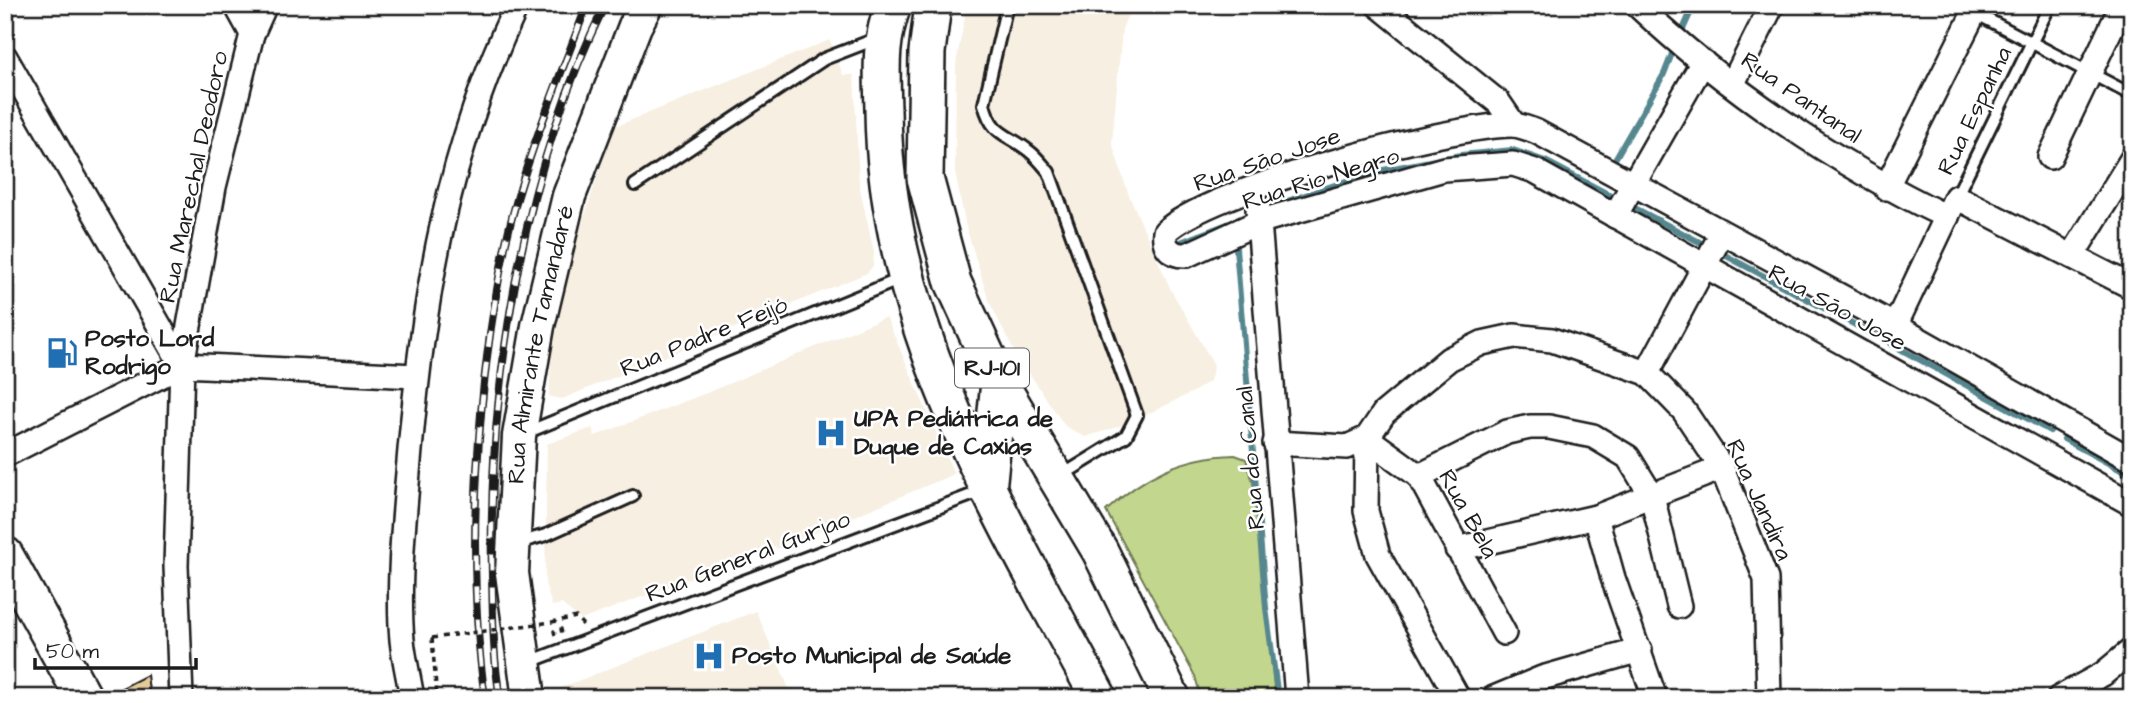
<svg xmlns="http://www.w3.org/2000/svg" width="2137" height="703" font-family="'Architects Daughter',sans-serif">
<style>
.built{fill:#f7efe1}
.green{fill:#c2d78d;stroke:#6f7a54;stroke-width:2}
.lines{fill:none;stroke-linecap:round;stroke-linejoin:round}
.stream{stroke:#57878f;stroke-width:6}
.building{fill:#e4cb9a;stroke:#1c1c1c;stroke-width:2}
.lane-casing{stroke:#1c1c1c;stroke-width:16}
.street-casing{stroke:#1c1c1c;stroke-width:28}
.secondary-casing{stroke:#1c1c1c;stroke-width:37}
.primary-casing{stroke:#1c1c1c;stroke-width:40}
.path{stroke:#1c1c1c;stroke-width:3.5;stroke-dasharray:5 5;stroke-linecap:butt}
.lane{stroke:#fff;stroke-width:10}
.street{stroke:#fff;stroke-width:23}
.secondary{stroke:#fff;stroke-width:32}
.primary{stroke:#fff;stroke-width:35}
.rail-casing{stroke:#1c1c1c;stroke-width:8}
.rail{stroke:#fff;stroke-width:5;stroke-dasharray:16;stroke-linecap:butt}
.path-bridge{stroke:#1c1c1c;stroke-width:3.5;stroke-dasharray:5 5;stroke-linecap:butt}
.labels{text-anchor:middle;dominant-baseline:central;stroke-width:5;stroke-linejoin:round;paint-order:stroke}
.shield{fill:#fff;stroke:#606060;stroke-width:2}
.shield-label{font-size:23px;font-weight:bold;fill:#1c1c1c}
.street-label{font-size:24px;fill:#1c1c1c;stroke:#fff}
.poi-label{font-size:24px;font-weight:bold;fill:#1c1c1c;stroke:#fff;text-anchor:start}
</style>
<rect width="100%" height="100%" fill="#fff"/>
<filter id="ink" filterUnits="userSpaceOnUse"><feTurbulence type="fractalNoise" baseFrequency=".0143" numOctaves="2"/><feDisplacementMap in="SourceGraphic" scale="14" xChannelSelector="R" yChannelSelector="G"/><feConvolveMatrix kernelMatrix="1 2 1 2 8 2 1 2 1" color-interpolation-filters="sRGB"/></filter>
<g filter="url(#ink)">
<g class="built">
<polygon points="967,5 1132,5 1122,29 1112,143 1128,193 1171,290 1214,365 1210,381 1195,391 1127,424 1085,437 1065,426 1014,351 989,301 966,227 955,172 956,64"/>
<polygon points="830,40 843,75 854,75 859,184 874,253 873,266 867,273 562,399 549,396 552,343 570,260 614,127"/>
<polygon points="886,317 954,474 776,549 775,546 581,620 562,604 552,606 545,583 547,444 592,428 595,436 709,392"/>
<polygon points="756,611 793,698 556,698 555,690"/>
</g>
<path class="green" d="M1235,455l11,4 8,27 21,212h-74l-6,-22 -89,-165c37,-35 77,-55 129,-56z"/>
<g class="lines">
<g class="stream">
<polyline points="1680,36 1694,5"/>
<polyline points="1611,166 1664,74 1675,46"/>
<polyline points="1261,210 1373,172 1461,155 1513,150 1545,161 1709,247"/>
<polyline points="1235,236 1266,608 1278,698"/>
<polyline points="1173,245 1235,221"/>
<polyline points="1719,252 1876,336"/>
<polyline points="1891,344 2050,431"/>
<polyline points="2064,439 2132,476"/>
</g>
</g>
<polygon class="building" points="147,675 150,698 104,698 104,697"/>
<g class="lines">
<defs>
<g id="lane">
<path d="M1007,5l-23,99c8,32 23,29 45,47 8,6 14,14 20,21l88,243 -11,21 -65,40"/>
<polyline points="1960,5 2132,95"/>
<polyline points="635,185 824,59 878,38"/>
<polyline points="1956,197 2050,5"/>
<polyline points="523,434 903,278"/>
<polyline points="518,543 546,535 633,496"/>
<polyline points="529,662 985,490"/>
</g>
<g id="street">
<polyline points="236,5 252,34"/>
<polyline points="1378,5 1499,103 1514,125"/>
<path d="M1637,5c89,84 200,159 310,212"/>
<polyline points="5,57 182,365"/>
<polyline points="1733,83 1772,5"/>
<polyline points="2050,157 2122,5"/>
<polyline points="1886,188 1978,5"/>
<polyline points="1258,209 1297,698"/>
<polyline points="1615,216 1703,62"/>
<polyline points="2072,256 2132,159"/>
<polyline points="1895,326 1956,197 2132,287"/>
<polyline points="1647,373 1722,233"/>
<polyline points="1367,438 1366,511 1378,555 1458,698"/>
<polyline points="1367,438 1419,476 1504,633"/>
<polyline points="1275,443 1347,447 1367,438 1384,413 1449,359 1482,343 1514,336 1552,340 1647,373 1684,411 1722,468 1766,579 1769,698"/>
<polyline points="5,455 182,365 416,376"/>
<path d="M2132,460l-242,-137 -353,-191c-8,-3 -17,-7 -25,-7 -63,0 -305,65 -347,107 -2,15 6,24 22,23l74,-34 183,-52 69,-5 22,7 597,333"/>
<polyline points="1419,476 1507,432 1530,427 1549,427 1593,436 1628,457 1652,496 1679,606"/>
<polyline points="1596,517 1613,578 1655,698"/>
<polyline points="1457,549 1596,517 1722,468"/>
<polyline points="181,698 176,566 182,365 214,187 252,34 265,5"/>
<path d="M412,698c-3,-19 -8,-39 -10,-58 -5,-57 3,-132 8,-190 14,-159 38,-300 107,-445"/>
<polyline points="1494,698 1542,678 1640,650"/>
<polyline points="2059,698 2103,674 2132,650"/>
</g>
<g id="secondary">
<path id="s1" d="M529,698l-17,-125 7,-137 19,-110 31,-130 66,-170 11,-21"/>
</g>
<g id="primary">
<path d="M893,5c-14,40 -11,64 -10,105 2,216 117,403 216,588"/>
<polyline points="933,5 927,52 925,178 953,282 999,382 1100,551 1172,698"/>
<polyline points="988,490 999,382"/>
<polyline points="5,555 84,698"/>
</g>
</defs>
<use href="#lane" class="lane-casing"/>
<use href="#street" class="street-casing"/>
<use href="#secondary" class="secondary-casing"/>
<use href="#primary" class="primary-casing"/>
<g class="path">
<polyline points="552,622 576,617 584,626"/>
<polyline points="555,635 554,631 561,629 562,634"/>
<polyline points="432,638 437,698"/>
</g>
<use href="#lane" class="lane"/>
<use href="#street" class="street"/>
<use href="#secondary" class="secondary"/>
<use href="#primary" class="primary"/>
<defs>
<g id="rail">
<path d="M485,698c-20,-142 -8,-316 21,-456 18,-81 52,-160 81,-237"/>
<path d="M500,698c-7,-41 -7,-81 -8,-122 -4,-189 28,-400 113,-571"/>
</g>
</defs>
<use href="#rail" class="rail-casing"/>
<use href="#rail" class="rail"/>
<polyline class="path-bridge" points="432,638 552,622"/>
</g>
</g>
<defs>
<symbol id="fuel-bare" viewBox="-9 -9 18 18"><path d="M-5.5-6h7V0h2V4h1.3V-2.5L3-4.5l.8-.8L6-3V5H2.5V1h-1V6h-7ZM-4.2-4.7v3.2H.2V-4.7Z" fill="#1f6fb2" stroke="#fff" stroke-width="2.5" paint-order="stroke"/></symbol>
<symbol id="hospital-bare" viewBox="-9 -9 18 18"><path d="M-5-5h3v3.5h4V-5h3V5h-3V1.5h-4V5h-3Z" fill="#1f6fb2" stroke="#fff" stroke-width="2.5" paint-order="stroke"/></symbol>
</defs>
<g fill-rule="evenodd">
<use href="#fuel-bare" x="40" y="331" width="44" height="44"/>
<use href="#hospital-bare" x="809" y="411" width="44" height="44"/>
<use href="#hospital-bare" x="687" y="634" width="44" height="44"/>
</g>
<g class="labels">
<rect class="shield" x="955" y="348.5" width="74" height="39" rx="5"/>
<g class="shield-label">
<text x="992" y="368">RJ-101</text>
</g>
<g class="street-label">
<text transform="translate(1801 98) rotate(35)">Rua Pantanal</text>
<text transform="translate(1975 111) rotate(-64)">Rua Espanha</text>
<text transform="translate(1267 160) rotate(-19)">Rua Sāo Jose</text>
<text transform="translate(194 177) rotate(-78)">Rua Marechal Deodoro</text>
<text transform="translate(1321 179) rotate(-17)">Rua Rio Negro</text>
<text transform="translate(1837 308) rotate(29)">Rua Sāo Jose</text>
<text transform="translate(704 337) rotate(-22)">Rua Padre Feijó</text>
<text stroke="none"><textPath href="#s1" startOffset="357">Rua Almirante Tamandaré</textPath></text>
<text transform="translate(1251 458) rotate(-95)">Rua do Canal</text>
<text transform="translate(1759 500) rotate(66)">Rua Jandira</text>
<text transform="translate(1468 514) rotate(61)">Rua Bela</text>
<text transform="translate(748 557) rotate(-21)">Rua General Gurjao</text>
</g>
<g class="poi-label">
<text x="85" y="339">Posto Lord<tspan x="85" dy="28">Rodrigo</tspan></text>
<text x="854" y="419">UPA Pediátrica de<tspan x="854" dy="28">Duque de Caxias</tspan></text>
<text x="732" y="656">Posto Municipal de Saúde</text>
</g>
</g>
<rect width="2137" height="703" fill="none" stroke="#fff" stroke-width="28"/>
<rect x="14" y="14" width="2109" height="675" fill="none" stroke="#1c1c1c" stroke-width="2.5" filter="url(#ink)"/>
<path d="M35 658v10h161v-10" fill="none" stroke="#1c1c1c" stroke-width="3.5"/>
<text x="46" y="658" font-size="21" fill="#1c1c1c" stroke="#ffffff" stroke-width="5" paint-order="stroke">50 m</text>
</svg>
